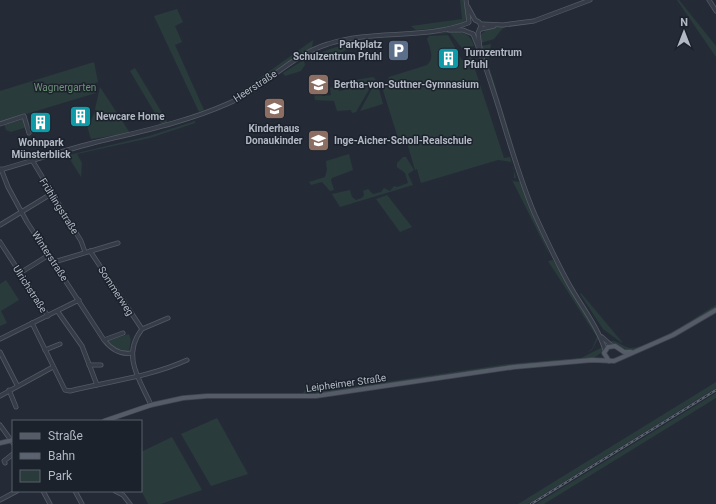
<svg xmlns="http://www.w3.org/2000/svg" width="716" height="504" font-family="Roboto,sans-serif">
<style>
.green{fill:#2a3b3c}
.lines{fill:none;stroke-linecap:round;stroke-linejoin:round}
.minor-casing{stroke:#555b65;stroke-width:5}
.major-casing{stroke:#404651;stroke-width:5.5}
.minor{stroke:#373d48;stroke-width:3.5}
.major{stroke:#555c68;stroke-width:4}
.rail-casing{stroke:#5b6370;stroke-width:2.5}
.rail{stroke:#1c222c;stroke-width:1;stroke-dasharray:3;stroke-linecap:butt}
.labels{text-anchor:middle;dominant-baseline:central;stroke-width:3;stroke-linejoin:round;paint-order:stroke}
.poi-label{font-size:10px;font-weight:bold;fill:#b2b8c4;stroke:#1c222c;text-anchor:start}
.street-label{font-size:10px;fill:#b2b8c4;stroke:#1c222c}
.park-label{font-size:10px;fill:#6c9277;stroke:#1c222c}
</style>
<rect width="100%" height="100%" fill="#242b37"/>
<g class="green">
<path d="M460,0h3c2,7 6,16 2,22l-13,5 -36,3 -5,-4 51,-7z"/>
<polygon points="677,0 679,0 716,46 716,57"/>
<polygon points="177,9 183,22 175,26 182,42 175,45 204,110 199,112 154,16"/>
<polygon points="507,26 502,29 494,39 481,43 481,34 488,29"/>
<path d="M445,32c14,-1 25,-1 29,14l-12,2 -12,-15 -26,2z"/>
<path d="M448,35l14,25 9,-3 33,101 6,-1 6,21h-2v-9l-3,-7 -13,-2 -77,23 -4,-14 -2,1 -10,-34 -7,2 -17,-54 6,-1 2,-6 38,-12c8,-7 3,-17 0,-26l2,-3z"/>
<polygon points="313,40 312,48 284,64 239,96 236,95"/>
<polygon points="491,44 488,63 522,174 481,46"/>
<path d="M345,45l1,5 -5,3 -2,5h-21l-14,3 1,4 -4,6 -16,5 -2,-3c20,-13 38,-23 62,-28z"/>
<polygon points="94,62 98,82 95,83 96,93 0,122 0,91"/>
<polygon points="135,68 168,123 162,125 130,71"/>
<polygon points="373,77 376,80 374,81 356,112 352,113 351,110 337,111 334,101 315,100 314,94 320,94 323,96 331,95 330,88 338,86 339,91 344,90 351,84 350,81"/>
<polygon points="377,82 383,104 360,111 375,83"/>
<polygon points="100,87 130,133 91,139 87,126 96,111 95,109"/>
<polygon points="23,119 27,127 11,132 6,130 4,124"/>
<polygon points="195,121 195,123 150,138 77,154 82,163 81,177 68,156 52,159 149,136"/>
<polygon points="349,154 353,170 332,178 331,180 334,190 330,191 322,182 311,185 309,182 325,177 327,170 326,161"/>
<polygon points="403,157 406,157 414,170 408,174 413,185 340,207 332,194 350,190 352,197 356,200 362,198 364,195 363,191 368,189 373,194 381,192 384,188 390,191 394,186 397,187 408,183 405,173 397,167 397,163"/>
<polygon points="511,178 513,181 520,182 551,258"/>
<polygon points="387,195 412,227 400,232 376,199"/>
<polygon points="553,260 599,337 592,350 586,353 592,349 597,337 548,261"/>
<polygon points="6,280 19,300 1,311 7,323 0,326 0,284"/>
<polygon points="581,293 622,342 622,343 603,329 580,294"/>
<path d="M716,305v3c-19,11 -66,43 -87,42 -7,-1 -14,-6 -20,-8 7,-4 15,7 23,6 25,-3 62,-30 84,-43z"/>
<polygon points="129,334 131,340 129,351 117,349 107,341"/>
<polygon points="601,348 603,349 602,352 594,358 508,365 332,392 303,393 305,390 315,392 332,390 508,364 581,358"/>
<polygon points="716,382 716,388 528,504 518,504"/>
<polygon points="716,393 716,398 544,504 536,504"/>
<polygon points="217,418 248,474 211,486 181,434"/>
<polygon points="172,437 202,490 161,504 148,504 141,490 141,452"/>
</g>
<g class="lines">
<defs>
<g id="minor">
<polyline points="466,0 469,22"/>
<polyline points="709,0 716,11"/>
<polyline points="468,7 475,20 479,22 481,26 478,33 480,48"/>
<polyline points="481,24 503,25 534,21 590,0"/>
<polyline points="481,29 494,26"/>
<polyline points="449,30 463,30 473,34"/>
<path d="M473,34c25,59 37,123 62,181 11,24 22,48 35,71 12,21 28,41 35,64"/>
<polyline points="0,124 24,116 29,133"/>
<polyline points="32,160 81,241 85,252"/>
<path d="M1,169l7,18 19,35 77,118c7,9 16,15 28,13"/>
<path d="M0,170c31,-9 62,-19 93,-27 45,-11 91,-20 134,-39 36,-15 62,-48 101,-60 45,-15 96,-4 140,-21"/>
<polyline points="0,225 51,194"/>
<polyline points="0,242 48,316"/>
<polyline points="90,251 142,329"/>
<polyline points="54,262 118,243"/>
<polyline points="20,273 49,255"/>
<polyline points="58,312 82,346 97,385"/>
<path d="M32,323l33,67 5,1c39,-10 80,-14 117,-31"/>
<polyline points="602,337 612,346"/>
<polyline points="0,339 79,300"/>
<polyline points="104,340 123,333"/>
<polyline points="45,350 60,344"/>
<polyline points="0,352 17,385"/>
<polyline points="89,365 101,365"/>
<polyline points="9,390 16,407"/>
<polyline points="0,396 53,367"/>
<path d="M151,405c-11,-25 -30,-49 -9,-76l26,-11"/>
<polyline points="0,425 13,443"/>
<polyline points="5,463 4,461 13,454"/>
<polyline points="43,491 50,504"/>
<polyline points="75,491 82,504"/>
<polyline points="115,491 123,495 130,504"/>
<polyline points="0,500 17,491"/>
</g>
<g id="major">
<polyline points="609,361 604,353 608,347 615,346 624,352 631,352"/>
<polyline points="104,421 151,405 183,398 207,396 316,396 514,367 592,360 614,361 673,335 716,310"/>
<polyline points="0,443 13,440"/>
</g>
</defs>
<use href="#minor" class="minor-casing"/>
<use href="#major" class="major-casing"/>
<use href="#minor" class="minor"/>
<use href="#major" class="major"/>
<defs>
<polyline id="rail" points="531,504 716,390"/>
</defs>
<use href="#rail" class="rail-casing"/>
<use href="#rail" class="rail"/>
</g>
<defs>
<symbol id="parking-square" viewBox="-11 -11 22 22"><rect x="-9" y="-9" width="18" height="18" rx="4" fill="#5c6f8a" stroke="#1c222c"/><path d="M-3.5-5.5H1a3.5 3.5 0 0 1 0 7H-1V5.5H-3.5ZM-1-3.4V-.6H.8a1.4 1.4 0 0 0 0-2.8Z" fill="#fff"/></symbol>
<symbol id="building-square" viewBox="-11 -11 22 22"><rect x="-9" y="-9" width="18" height="18" rx="4" fill="#0f9aa8" stroke="#1c222c"/><path d="M-4-6H4V6H1V3H-1V6H-4ZM-2.5-4.3h1.7v1.8h-1.7ZM.8-4.3h1.7v1.8H.8ZM-2.5-1h1.7V.8h-1.7ZM.8-1h1.7V.8H.8Z" fill="#fff"/></symbol>
<symbol id="school-square" viewBox="-11 -11 22 22"><rect x="-9" y="-9" width="18" height="18" rx="4" fill="#8d6e63" stroke="#1c222c"/><path d="M0-5L7-2L0 1L-7-2ZM-4 1L0 2.5L4 1V4Q0 6-4 4Z" fill="#fff"/></symbol>
</defs>
<g fill-rule="evenodd">
<use href="#parking-square" x="386" y="38" width="25" height="25"/>
<use href="#building-square" x="436" y="46" width="25" height="25"/>
<use href="#school-square" x="306" y="72" width="25" height="25"/>
<use href="#school-square" x="262" y="96" width="25" height="25"/>
<use href="#building-square" x="68" y="104" width="25" height="25"/>
<use href="#building-square" x="28" y="110" width="25" height="25"/>
<use href="#school-square" x="306" y="128" width="25" height="25"/>
</g>
<g class="labels">
<g class="poi-label">
<text x="382" y="44" text-anchor="end">Parkplatz<tspan x="382" dy="12">Schulzentrum Pfuhl</tspan></text>
<text x="464" y="52">Turnzentrum<tspan x="464" dy="12">Pfuhl</tspan></text>
<text x="334" y="84">Bertha-von-Suttner-Gymnasium</text>
<text x="96" y="116">Newcare Home</text>
<text x="274" y="128" text-anchor="middle">Kinderhaus<tspan x="274" dy="12">Donaukinder</tspan></text>
<text x="334" y="140">Inge-Aicher-Scholl-Realschule</text>
<text x="41" y="142" text-anchor="middle">Wohnpark<tspan x="41" dy="12">Münsterblick</tspan></text>
</g>
<g class="street-label">
<text transform="translate(255 86) rotate(-33)">Heerstraße</text>
<text transform="translate(59 206) rotate(58)">Frühlingstraße</text>
<text transform="translate(50 256) rotate(57)">Winterstraße</text>
<text transform="translate(30 289) rotate(57)">Ulrichstraße</text>
<text transform="translate(116 291) rotate(57)">Sommerweg</text>
<text transform="translate(346 383) rotate(-8)">Leipheimer Straße</text>
</g>
<g class="park-label">
<text x="65" y="87">Wagnergarten</text>
</g>
</g>
<rect x="12" y="420" width="130" height="72" fill="#1c222c" stroke="#585e69"/>
<rect x="20" y="433" width="20" height="6" fill="#555c68" stroke="#585e69"/>
<text x="48" y="440" font-size="12" fill="#b2b8c4">Straße</text>
<rect x="20" y="453" width="20" height="6" fill="#5b6370" stroke="#585e69"/>
<text x="48" y="460" font-size="12" fill="#b2b8c4">Bahn</text>
<rect x="20" y="470" width="20" height="12" fill="#2a3b3c" stroke="#585e69"/>
<text x="48" y="480" font-size="12" fill="#b2b8c4">Park</text>
<g transform="translate(684 32)" stroke="#1c222c" stroke-width="3" paint-order="stroke">
<path d="M0-3L7 15L0 10L-7 15Z" fill="#b2b8c4"/>
<text y="-6" font-size="11" font-weight="bold" text-anchor="middle" fill="#b2b8c4">N</text>
</g>
</svg>
